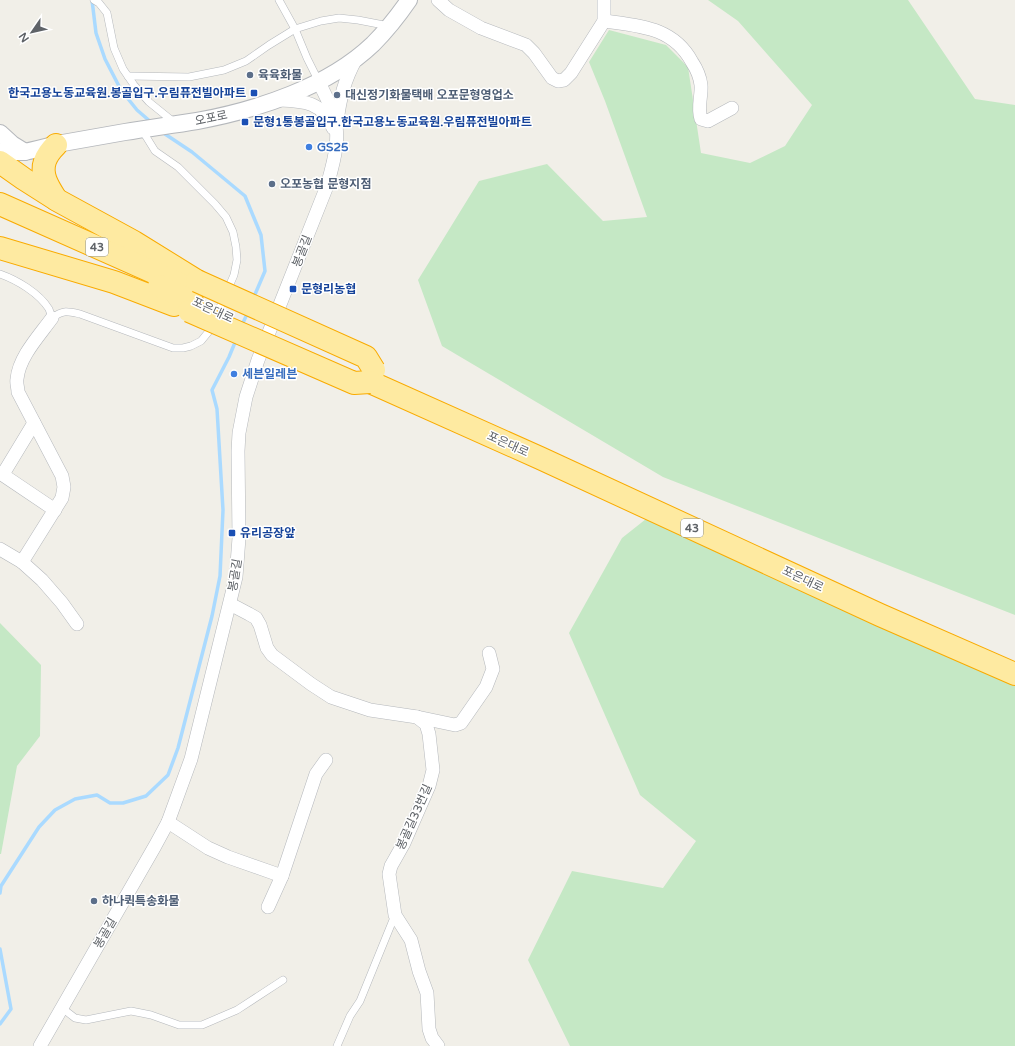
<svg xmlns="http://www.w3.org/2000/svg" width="1015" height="1046" font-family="'Varela Round','Noto Sans KR',sans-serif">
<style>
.green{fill:#c5e8c5}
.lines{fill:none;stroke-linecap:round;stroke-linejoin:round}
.stream{stroke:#aadaff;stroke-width:3.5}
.service-casing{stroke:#b5b8bc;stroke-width:8}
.minor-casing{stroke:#b5b8bc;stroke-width:14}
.tertiary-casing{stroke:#b5b8bc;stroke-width:18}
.trunk-casing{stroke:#f9ab00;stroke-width:24}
.service{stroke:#fff;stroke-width:7}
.minor{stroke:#fff;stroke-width:13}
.tertiary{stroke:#fff;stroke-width:16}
.trunk{stroke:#feeaa1;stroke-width:22}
.trunk-bridge-casing{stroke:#f9ab00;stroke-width:24;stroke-linecap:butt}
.trunk-bridge{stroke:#feeaa1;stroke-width:22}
.service-dot{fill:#5c6f8a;stroke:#fff;stroke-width:1.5}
.transit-dot{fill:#1a4fb4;stroke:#fff;stroke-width:1.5}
.shop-dot{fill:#3f7fe0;stroke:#fff;stroke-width:1.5}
.labels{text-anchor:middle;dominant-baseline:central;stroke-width:3;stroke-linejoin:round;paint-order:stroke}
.shield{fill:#fff;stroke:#8f9295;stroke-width:1}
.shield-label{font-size:11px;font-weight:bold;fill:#5f6368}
.service-label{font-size:12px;font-weight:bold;fill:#4e5e75;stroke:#fff;text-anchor:start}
.transit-label{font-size:12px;font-weight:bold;fill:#164399;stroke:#fff;text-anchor:start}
.street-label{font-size:12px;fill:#5f6368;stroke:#fff}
.shop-label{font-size:12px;font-weight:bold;fill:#366cbe;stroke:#fff;text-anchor:start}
</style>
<rect width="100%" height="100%" fill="#f1efe8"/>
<g class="green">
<polygon points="708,0 908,0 975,99 1015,105 1015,615 663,477 587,432 442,346 418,280 479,181 547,164 603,221 647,217 605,101 589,62 609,30 666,45 688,67 701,153 750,163 785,146 812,105 738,21"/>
<polygon points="646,519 1015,686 1015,1046 570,1046 528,960 572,871 663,888 696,841 640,795 569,633 622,538"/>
<polygon points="0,623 41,665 40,736 17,766 1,854 0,854"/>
</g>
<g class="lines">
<g class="stream">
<polyline points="92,0 96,33 105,59 121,90 137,110 152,123"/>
<polyline points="162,132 192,152 245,196 261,235 265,271 253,299"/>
<polyline points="241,327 248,312"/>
<polyline points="0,893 1,886 39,827 55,810 75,799 97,795 110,803 123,803 146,796 168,775 178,748 212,616 220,576 223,510 217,409 212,390 229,357 236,340"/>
<polyline points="0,949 11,1009 0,1024"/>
</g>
<defs>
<g id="service">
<polyline points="94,0 99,3 107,13 114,48 123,69 134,85 149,102 175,123"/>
<polyline points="279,0 295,29 307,58 319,82"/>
<polyline points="128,76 189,77 224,70 246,61 269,45 295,29 321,21 339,18 358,20 389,26"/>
<path d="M0,274c17,6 39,19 49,35 1,3 2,6 3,9 11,-8 14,-7 28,-4l93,34h10l8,-2 10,-5 9,-11 24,-55 3,-15 -1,-13 -3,-15 -7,-15 -11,-13 -37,-37 -23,-16 -13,-21"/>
<polyline points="62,1008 75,1018 86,1020 131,1011 151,1015 179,1025 202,1025 237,1010 283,980"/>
<polyline points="337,1046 350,1016 360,1001 395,915"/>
</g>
<g id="minor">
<polyline points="438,0 449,10 481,28 526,45 534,53 552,78 558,81 564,80 571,73 604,21 604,0"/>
<path d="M604,21c36,5 69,6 88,41 4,6 8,15 9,23 1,11 -4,22 0,34l7,2 24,-13"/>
<path d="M278,100c25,1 44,1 55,28"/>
<path d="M337,122c3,-24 7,-41 19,-63"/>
<polyline points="0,473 55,510"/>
<polyline points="3,474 34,423"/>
<polyline points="0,549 22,562 42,580 62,603 77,624"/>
<path d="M22,562l40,-64 2,-11 -2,-11 -44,-84c0,-5 -2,-9 -1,-13 2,-22 22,-43 35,-61"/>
<polyline points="230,604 249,614 256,618 260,625 267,648 272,655 311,684 331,697 370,710 417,717 426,724 429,734 433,770 429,786 404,843 391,866 389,874 395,915 411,940 419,971 427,993 429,1029 432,1038 438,1046"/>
<polyline points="417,717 455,725 461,723 486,687 493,669 489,653"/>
<polyline points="168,822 208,848 228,857 282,876"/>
<polyline points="268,907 282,876 316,774 326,760"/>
<path d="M40,1046l115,-200 13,-24 23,-63 45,-182 3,-39 -1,-87 1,-18 7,-36 12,-37 69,-174c7,-25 15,-51 5,-76 -4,-10 -9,-19 -13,-28"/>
</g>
<g id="tertiary">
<polyline points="0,133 12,144 25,152"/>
<path d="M0,152c8,0 16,0 24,0 11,-2 22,-5 33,-8 23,-4 46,-8 68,-12 24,-4 48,-7 72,-11 60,-11 131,-34 176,-77 13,-13 25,-28 36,-44"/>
</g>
<g id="trunk">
<path d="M56,145c-4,4 -9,10 -11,16 -5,14 4,27 11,38"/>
<polyline points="0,162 24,179 57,200 134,242 197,281"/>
<polyline points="0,204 180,284"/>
<polyline points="0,248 114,282 174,305"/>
<polyline points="159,286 192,301"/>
<polyline points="370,382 540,458 880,615 1015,674"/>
</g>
</defs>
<use href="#service" class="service-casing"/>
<use href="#minor" class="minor-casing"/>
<use href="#tertiary" class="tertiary-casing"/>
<use href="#trunk" class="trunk-casing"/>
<use href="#service" class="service"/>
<use href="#minor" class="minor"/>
<use href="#tertiary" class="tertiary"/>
<use href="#trunk" class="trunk"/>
<defs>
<g id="trunk-bridge">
<polyline points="197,281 366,357 374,370"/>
<polyline points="189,311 354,383 370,382"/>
</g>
</defs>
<use href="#trunk-bridge" class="trunk-bridge-casing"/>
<use href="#trunk-bridge" class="trunk-bridge"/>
</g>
<g class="service-dot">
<circle cx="250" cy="75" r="4"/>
<circle cx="337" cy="95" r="4"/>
<circle cx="272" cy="184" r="4"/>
<circle cx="94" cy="901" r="4"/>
</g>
<g class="transit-dot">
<rect x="250" y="89" width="8" height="8" rx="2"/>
<rect x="241" y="118" width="8" height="8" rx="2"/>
<rect x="289" y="285" width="8" height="8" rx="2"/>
<rect x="228" y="529" width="8" height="8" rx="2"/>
</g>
<g class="shop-dot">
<circle cx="309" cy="147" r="4"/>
<circle cx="234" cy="374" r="4"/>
</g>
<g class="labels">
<g class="shield">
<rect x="86" y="238" width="22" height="18" rx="3"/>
<rect x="681" y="519" width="22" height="18" rx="3"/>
</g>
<g class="shield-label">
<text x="97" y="247">43</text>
<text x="692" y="528">43</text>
</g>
<g class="service-label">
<text x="258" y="75">육육화물</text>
<text x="345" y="95">대신정기화물택배 오포문형영업소</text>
<text x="280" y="184">오포농협 문형지점</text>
<text x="102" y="901">하나퀵특송화물</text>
</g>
<g class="transit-label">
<text x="246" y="93" text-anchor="end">한국고용노동교육원.봉골입구.우림퓨전빌아파트</text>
<text x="253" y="122">문형1통봉골입구.한국고용노동교육원.우림퓨전빌아파트</text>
<text x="301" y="289">문형리농협</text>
<text x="240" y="533">유리공장앞</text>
</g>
<g class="street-label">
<text transform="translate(211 118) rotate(-12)">오포로</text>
<text transform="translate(302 251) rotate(-69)">봉골길</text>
<text transform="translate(213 310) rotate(25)">포은대로</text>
<text transform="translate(508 444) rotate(24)">포은대로</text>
<text transform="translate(235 575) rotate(-81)">봉골길</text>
<text transform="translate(803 579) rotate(25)">포은대로</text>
<text transform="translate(414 817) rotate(-66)">봉골길33번길</text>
<text transform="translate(105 933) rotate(-60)">봉골길</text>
</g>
<g class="shop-label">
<text x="317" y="147">GS25</text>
<text x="242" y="374">세븐일레븐</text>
</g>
</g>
<g transform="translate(32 32) rotate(236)" stroke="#ffffff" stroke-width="3" paint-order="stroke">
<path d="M0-3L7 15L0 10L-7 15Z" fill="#5f6368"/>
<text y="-6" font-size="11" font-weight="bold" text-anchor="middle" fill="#5f6368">N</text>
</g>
</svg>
